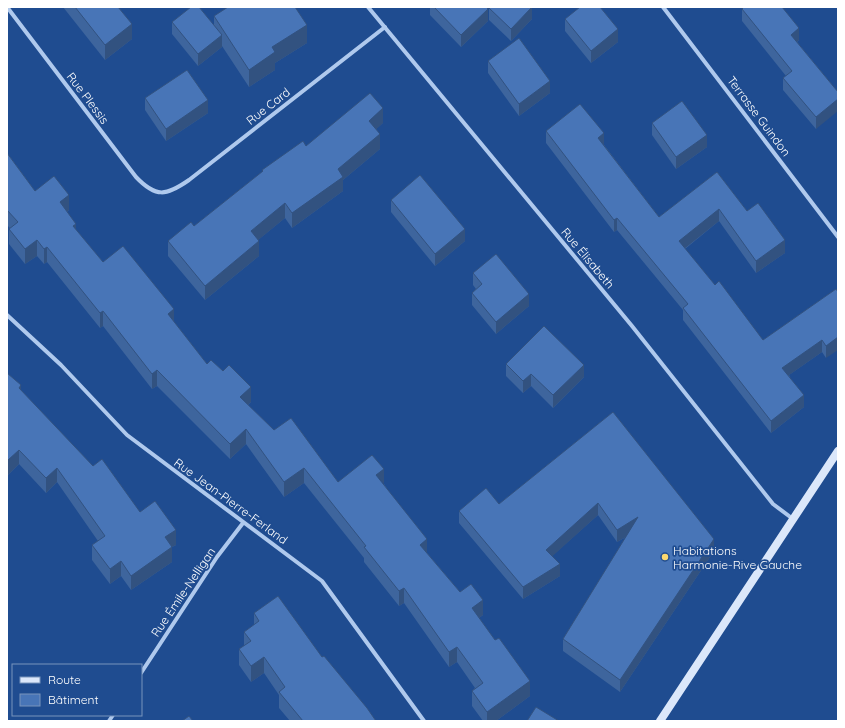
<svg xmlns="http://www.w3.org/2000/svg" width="845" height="728" font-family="Quicksand,sans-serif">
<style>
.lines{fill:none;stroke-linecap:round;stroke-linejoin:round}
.minor{stroke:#afc9ed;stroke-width:4}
.secondary{stroke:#dbe7fa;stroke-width:8}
.wall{fill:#3e659d}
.shaded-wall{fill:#325280}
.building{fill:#4875b7;stroke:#325280}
.poi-dot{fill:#fbd86f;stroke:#1f4c90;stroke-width:1.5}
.labels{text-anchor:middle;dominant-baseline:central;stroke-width:3.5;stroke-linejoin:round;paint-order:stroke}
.street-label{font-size:12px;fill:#fff;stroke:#1f4c90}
.poi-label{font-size:12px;fill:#fff;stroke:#1f4c90;text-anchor:start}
</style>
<rect width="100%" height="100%" fill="#1f4c90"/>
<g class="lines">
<g class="minor">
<path d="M7,7l129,170c20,21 30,19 53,3l196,-153"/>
<polyline points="368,7 632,326 773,504 793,519"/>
<polyline points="663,7 838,237"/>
<polyline points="7,315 61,365 127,435 322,581 424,721"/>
<polyline points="141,673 217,557 243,523"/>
<polyline points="109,721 113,715"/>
</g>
<polyline class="secondary" points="660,721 838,451"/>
</g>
<g class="wall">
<polygon points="63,7 118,7 132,39 105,60"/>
<polygon points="428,7 486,7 488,21 461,47 430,15 430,8"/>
<polygon points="489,8 532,19 511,41 489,20"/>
<polygon points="742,9 799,40 797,42 838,92 816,129 783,90 783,78 786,76 742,21"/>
<polygon points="214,16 307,43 275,63 275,70 249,87 222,46 222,47 198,66 172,34 172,22 214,25"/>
<polygon points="565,19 618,42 591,63 565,31"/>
<polygon points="488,61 550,93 519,116 488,73"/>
<polygon points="145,98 208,113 166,141 145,110"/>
<polygon points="383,123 376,129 380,149 343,180 343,191 292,228 285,218 258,240 259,256 205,300 168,256 168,241 194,226 262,172 262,170 306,146"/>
<polygon points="652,123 707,147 676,169 652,135"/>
<polygon points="546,131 604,145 659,217 717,172 747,211 785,253 756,273 719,221 685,249 715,285 763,340 836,289 826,358 822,352 789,375 804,407 771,433 683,320 683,310 617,230 614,232 546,143"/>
<polygon points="7,153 35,191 69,210 67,212 76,230 103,262 174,322 207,364 251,402 248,405 274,430 338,482 384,484 427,553 460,592 483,615 479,618 530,696 496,721 483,721 472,706 472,691 475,688 457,662 449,667 404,603 399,606 364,562 364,558 304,483 284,497 246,444 230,459 157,386 152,389 103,326 100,328 47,262 44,264 37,256 25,264 9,244 9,229 10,228 7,225"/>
<polygon points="391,200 465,241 435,266 391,212"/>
<polygon points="473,273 529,306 496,334 472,305 472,293 476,289 473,285"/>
<polygon points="506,364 584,377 553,408 531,386 523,393 506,376"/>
<polygon points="7,373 21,391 93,466 140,512 176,545 172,547 172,562 131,590 121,576 110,584 92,560 92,545 98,541 57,482 46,493 19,464 8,475 7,474"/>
<polygon points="613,412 714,551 620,692 563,651 563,639 626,537 617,542 598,515 552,556 560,576 523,599 459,523 459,511 499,504"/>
<polygon points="254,613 322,657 376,721 290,721 279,708 279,695 264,673 251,682 239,665 239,649 244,646 244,632 254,625"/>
</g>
<g class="shaded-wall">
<polygon points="532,7 532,19 511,41 511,29"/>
<polygon points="488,9 488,21 461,47 461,35"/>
<polygon points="132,24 132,39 105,60 105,45"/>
<polygon points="307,25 307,43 275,63 275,70 249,87 249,70 272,47"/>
<polygon points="799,28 799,40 791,47 791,35"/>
<polygon points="618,29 618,42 591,63 591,51"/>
<polygon points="222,35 222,47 198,66 198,54"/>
<polygon points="550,81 550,93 519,116 519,104"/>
<polygon points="838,99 838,111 816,129 816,117"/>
<polygon points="208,100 208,113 166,141 166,129"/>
<polygon points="383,108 383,123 369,136 369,121"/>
<polygon points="604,133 604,145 598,138"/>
<polygon points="380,134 380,149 343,180 343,191 292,228 292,213 338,169"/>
<polygon points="707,135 707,147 676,169 676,157"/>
<polygon points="69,195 69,210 60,217 60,202"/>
<polygon points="285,203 285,218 251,246 251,231"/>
<polygon points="719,209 719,221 679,253 679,241"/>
<polygon points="617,218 617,230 614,232 614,220"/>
<polygon points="76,224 76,239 73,226"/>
<polygon points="465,229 465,241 435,266 435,254"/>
<polygon points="37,240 37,256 25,264 25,249"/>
<polygon points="785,240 785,253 756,273 756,261"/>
<polygon points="259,241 259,256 205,300 205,286"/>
<polygon points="47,247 47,262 44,264 44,249"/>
<polygon points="529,294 529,306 496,334 496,322"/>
<polygon points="174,309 174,324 168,314"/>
<polygon points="103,311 103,326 100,328 100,313"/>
<polygon points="838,337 838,350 826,358 826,346"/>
<polygon points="822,340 822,352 782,380 782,368"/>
<polygon points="584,365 584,377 553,408 553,395"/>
<polygon points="157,370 157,386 152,389 152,374"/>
<polygon points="531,374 531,386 523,393 523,381"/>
<polygon points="21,385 21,400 19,388"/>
<polygon points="251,387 251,402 240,412 240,397"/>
<polygon points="804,395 804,407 771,433 771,421"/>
<polygon points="246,429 246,444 230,459 230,444"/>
<polygon points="19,450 19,464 8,475 8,460"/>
<polygon points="57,468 57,482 46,493 46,478"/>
<polygon points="304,468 304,483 284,497 284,482"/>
<polygon points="384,469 384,484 376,475"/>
<polygon points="598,503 598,515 546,562 546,550"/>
<polygon points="638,517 638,530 617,542 617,530"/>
<polygon points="176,530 176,545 172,547 172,562 131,590 131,576 165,537"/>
<polygon points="427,539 427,554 420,545"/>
<polygon points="714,539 714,551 620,692 620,680"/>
<polygon points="121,561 121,576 110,584 110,569"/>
<polygon points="560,564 560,576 523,599 523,587"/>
<polygon points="404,588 404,603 399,606 399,591"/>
<polygon points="483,600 483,615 472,623 472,608"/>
<polygon points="457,647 457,662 449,667 449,652"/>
<polygon points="264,657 264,673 251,682 251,666"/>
<polygon points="530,681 530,696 496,721 487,721 487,712"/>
</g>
<g class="building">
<polygon points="75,7 118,7 132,24 105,45"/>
<polygon points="191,7 199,7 222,35 198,54 172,22"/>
<polygon points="228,7 295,7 307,25 272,47 275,52 249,70 214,16"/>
<polygon points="434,7 486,7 488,9 461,35"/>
<polygon points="490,7 532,7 511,29 489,8"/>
<polygon points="580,7 600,7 618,29 591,51 565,19"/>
<polygon points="744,7 782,7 799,28 791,35 838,92 838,99 816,117 783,78 792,71 742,9"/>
<polygon points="519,38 550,81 519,104 488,61"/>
<polygon points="187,70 208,100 166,129 145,98"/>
<polygon points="370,93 383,108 369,121 380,134 338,169 343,177 292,213 285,203 251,231 259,241 205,286 168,241 191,222 194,226 263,171 262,170 303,141 306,146"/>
<polygon points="682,101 707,135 676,157 652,123"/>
<polygon points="580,104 604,133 598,138 659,217 717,172 747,211 758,203 785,240 756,261 719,209 679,241 715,285 719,281 763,340 836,289 838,292 838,337 826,346 822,340 782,368 804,395 771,421 683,308 688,304 617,218 614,220 546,131"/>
<polygon points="7,153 35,191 54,176 69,195 60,202 76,224 73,226 103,262 123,246 174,309 168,314 207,364 211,360 223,371 229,365 251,387 240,397 274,430 291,418 338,482 372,455 384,469 376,475 427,539 420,545 460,592 471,584 483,600 472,608 495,640 499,638 530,681 487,712 472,691 483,683 457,647 449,652 404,588 399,591 364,547 366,546 304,468 284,482 246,429 230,444 157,370 152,374 103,311 100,313 47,247 44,249 37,240 25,249 9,229 18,222 7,210"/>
<polygon points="420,175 465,229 435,254 391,200"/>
<polygon points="496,254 529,294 496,322 472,293 482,284 473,273"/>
<polygon points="544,326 584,365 553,395 531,374 523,381 506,364"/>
<polygon points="7,373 21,385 19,388 93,466 102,459 140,512 155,501 176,530 165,537 172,547 131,576 121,561 110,569 92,545 105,536 57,468 46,478 19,450 8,460 7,459"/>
<polygon points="613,412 714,539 620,680 563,639 638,517 617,530 598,503 546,550 560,564 523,587 459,511 486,488 499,504"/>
<polygon points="278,596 322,657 324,656 367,708 376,721 303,721 279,692 285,687 264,657 251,666 239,649 251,641 244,632 259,621 254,613"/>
<polygon points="536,707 559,721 527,721"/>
<polygon points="189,716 193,721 182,721"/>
</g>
<circle class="poi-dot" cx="665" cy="557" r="4"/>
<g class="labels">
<g class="street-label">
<text transform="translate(88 98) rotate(53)">Rue Plessis</text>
<text transform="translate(268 106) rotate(-38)">Rue Card</text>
<text transform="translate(759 116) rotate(53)">Terrasse Guindon</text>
<text transform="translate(588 258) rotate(50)">Rue Élisabeth</text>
<text transform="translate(231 501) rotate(36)">Rue Jean-Pierre-Ferland</text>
<text transform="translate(183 592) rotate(-56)">Rue Émile-Nelligan</text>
</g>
<g class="poi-label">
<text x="673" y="550">Habitations<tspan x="673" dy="14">Harmonie-Rive Gauche</tspan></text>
</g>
</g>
<rect width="845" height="728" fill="none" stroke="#ffffff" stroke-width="16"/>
<rect x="12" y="664" width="130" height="52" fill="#1f4c90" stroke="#7994bc"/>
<rect x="20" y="677" width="20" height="6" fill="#dbe7fa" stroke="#7994bc"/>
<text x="48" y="684" font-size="12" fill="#ffffff">Route</text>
<rect x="20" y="694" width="20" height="12" fill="#4875b7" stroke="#7994bc"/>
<text x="48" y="704" font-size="12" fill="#ffffff">Bâtiment</text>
</svg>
